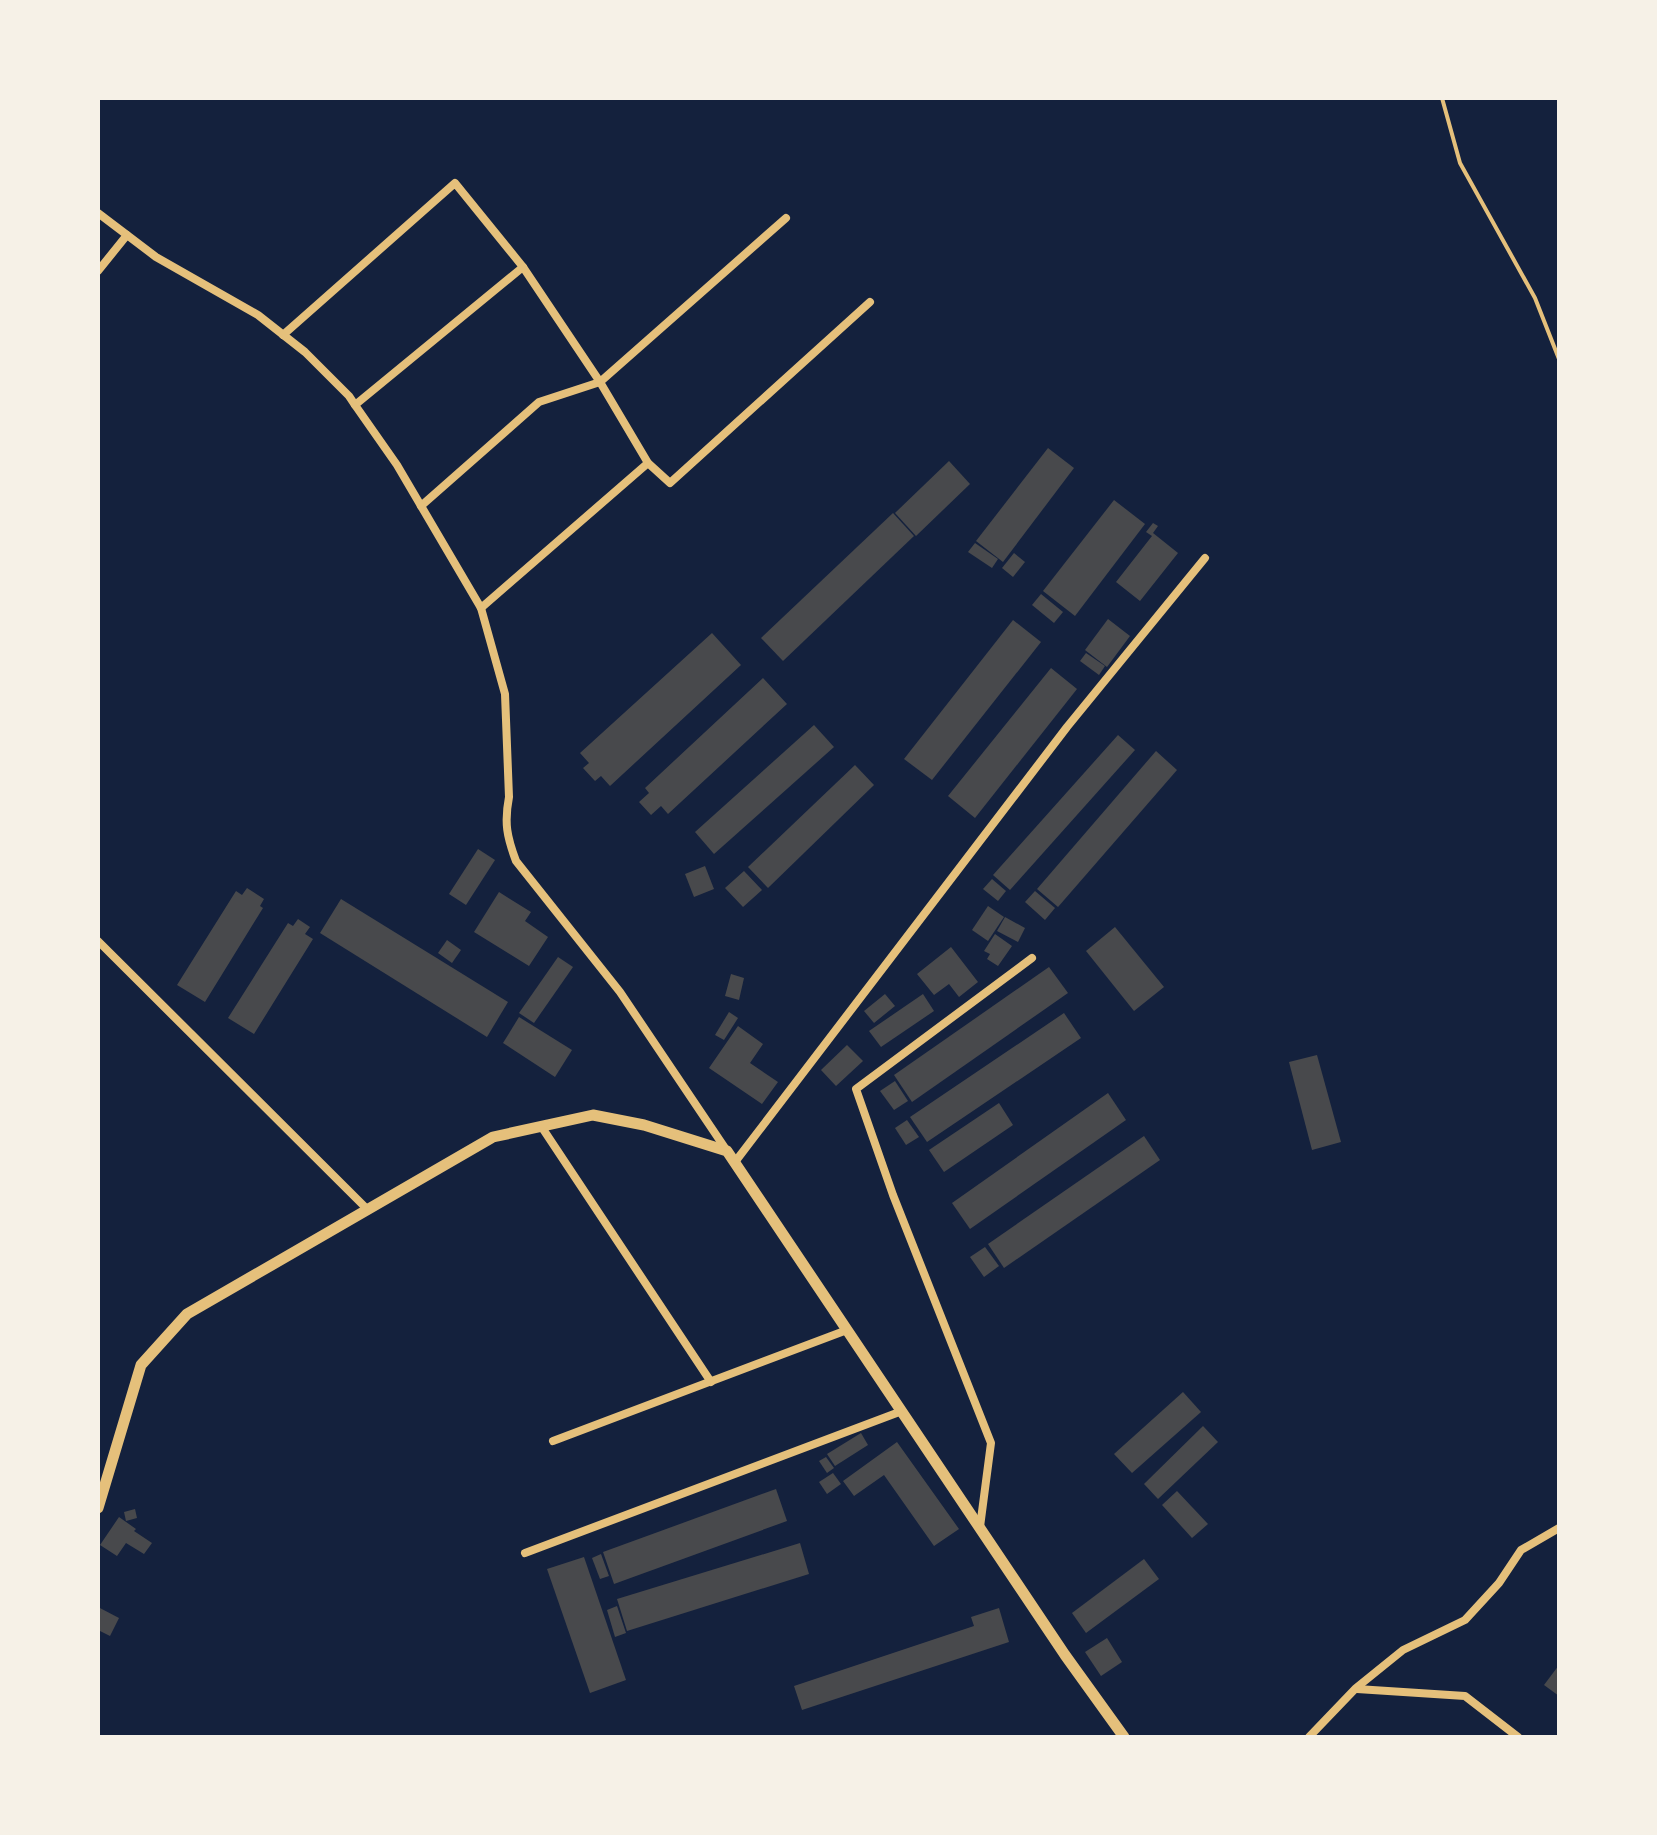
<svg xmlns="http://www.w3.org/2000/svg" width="1657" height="1835" font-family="Karla,sans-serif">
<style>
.building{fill:#48494c}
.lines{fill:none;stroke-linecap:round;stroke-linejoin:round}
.service{stroke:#e5c07b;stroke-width:4}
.minor{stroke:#e5c07b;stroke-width:8}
.tertiary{stroke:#e5c07b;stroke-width:11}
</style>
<rect width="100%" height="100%" fill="#14213d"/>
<g class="building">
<polygon points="1048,448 1074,468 1003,562 976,541"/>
<polygon points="949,461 970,484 916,536 895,513"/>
<polygon points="1114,500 1145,524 1075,616 1043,591"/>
<polygon points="893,513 914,536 783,661 761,638"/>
<polygon points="1153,523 1158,526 1153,533 1178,553 1140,601 1116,582 1152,536 1146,532"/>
<polygon points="975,543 998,559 992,568 968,552"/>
<polygon points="1014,553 1025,562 1013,577 1002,568"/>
<polygon points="1041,594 1063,612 1054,623 1032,605"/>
<polygon points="1108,619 1130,636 1107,667 1085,650"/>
<polygon points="1013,620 1041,642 932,780 904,759"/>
<polygon points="712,633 741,665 610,786 601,776 595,781 583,768 589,763 580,753"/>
<polygon points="1086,653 1105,666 1099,675 1080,661"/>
<polygon points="1051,668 1077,689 975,818 948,796"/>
<polygon points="763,678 787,704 668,814 661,806 651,815 639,802 649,793 645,788"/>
<polygon points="814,725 834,747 714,854 695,832"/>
<polygon points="1118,735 1135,750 1010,890 993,875"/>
<polygon points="1156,751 1177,770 1058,907 1037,889"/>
<polygon points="855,765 874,785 768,888 748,867"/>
<polygon points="478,849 495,860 466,905 449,894"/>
<polygon points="705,866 714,889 694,897 685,874"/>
<polygon points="744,871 762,890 743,907 725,888"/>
<polygon points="992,879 1006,891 998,901 983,889"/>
<polygon points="247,888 264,899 260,906 263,908 205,1002 177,985 236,891 242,895"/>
<polygon points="1035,891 1055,908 1045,920 1025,902"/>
<polygon points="499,892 531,912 525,921 548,937 529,966 474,932"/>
<polygon points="341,899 508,1002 487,1037 320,933"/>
<polygon points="988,906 1004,917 988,941 972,930"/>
<polygon points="1005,917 1025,928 1018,942 997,931"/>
<polygon points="298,919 310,927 305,934 313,939 254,1034 228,1018 288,923 293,926"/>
<polygon points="1115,927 1164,987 1134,1011 1086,951"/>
<polygon points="995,934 1012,946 998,966 987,959 990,954 984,951"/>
<polygon points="447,940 461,950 452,963 438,953"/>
<polygon points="951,947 978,982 959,997 949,984 934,995 917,974"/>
<polygon points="558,957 573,967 534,1023 519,1013"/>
<polygon points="1049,967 1068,993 912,1102 894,1075"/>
<polygon points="731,974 744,978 739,1000 725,996"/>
<polygon points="885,994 895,1006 874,1023 864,1011"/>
<polygon points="923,994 934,1011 881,1047 869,1031"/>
<polygon points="729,1012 738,1018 724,1040 715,1035"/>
<polygon points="1064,1013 1081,1038 927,1142 910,1117"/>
<polygon points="519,1017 572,1050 555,1077 503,1043"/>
<polygon points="738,1026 763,1044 750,1063 778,1082 762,1104 709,1068"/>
<polygon points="847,1045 863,1061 836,1086 821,1070"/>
<polygon points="1317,1055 1341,1142 1312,1150 1289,1062"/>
<polygon points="895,1081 908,1101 894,1110 880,1091"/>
<polygon points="1108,1093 1126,1120 970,1229 952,1203"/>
<polygon points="999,1103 1013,1125 944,1172 929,1150"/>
<polygon points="907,1120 919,1137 906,1145 895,1128"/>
<polygon points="1144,1136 1160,1160 1004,1268 988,1244"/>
<polygon points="985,1247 999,1266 984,1277 970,1257"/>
<polygon points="1183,1392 1201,1412 1132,1473 1114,1454"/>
<polygon points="1203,1426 1218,1442 1158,1499 1144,1484"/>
<polygon points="861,1433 868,1445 835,1466 827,1454"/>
<polygon points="897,1442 959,1529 934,1546 884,1475 854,1496 843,1481"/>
<polygon points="826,1457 834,1468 827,1473 819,1461"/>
<polygon points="833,1473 841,1484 827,1494 819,1482"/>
<polygon points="776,1489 787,1521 614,1584 603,1552"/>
<polygon points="1177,1491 1208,1524 1192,1538 1162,1505"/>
<polygon points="135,1509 137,1518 126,1521 124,1512"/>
<polygon points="119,1517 136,1529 134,1531 152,1543 144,1554 126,1543 117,1556 100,1545"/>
<polygon points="800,1543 809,1574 627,1631 617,1599"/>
<polygon points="601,1554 609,1576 600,1579 592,1558"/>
<polygon points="584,1557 626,1680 590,1693 547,1569"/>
<polygon points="1144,1559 1159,1579 1086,1633 1072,1613"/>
<polygon points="617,1606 626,1633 615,1637 607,1610"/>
<polygon points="98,1607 119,1618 110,1636 98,1630"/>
<polygon points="999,1608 1009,1642 802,1710 794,1686 974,1626 971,1617"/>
<polygon points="1107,1638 1122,1662 1101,1676 1085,1652"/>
<polygon points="1559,1665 1559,1696 1544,1685"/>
</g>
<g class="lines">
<polyline class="service" points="1442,98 1460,163 1535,298 1559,359"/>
<g class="minor">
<path d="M98,213l58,44 102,58 47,37 44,44 6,9 42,60 84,143 24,86 4,103c-5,26 -2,40 7,64l104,131 107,159"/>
<polyline points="98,271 127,235"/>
<polyline points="283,335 455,183 523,267 600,382 648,463 670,483 870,302"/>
<polyline points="355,405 523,267"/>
<polyline points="421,506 539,402 600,382 786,218"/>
<polyline points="481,608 648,463"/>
<polyline points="98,941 368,1210"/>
<polyline points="541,1126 711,1382"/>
<polyline points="735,1162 1067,727 1205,558"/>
<polyline points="553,1441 847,1330"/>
<polyline points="980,1527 991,1443 893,1195 856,1089 1032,958"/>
<polyline points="525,1553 902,1411"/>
<polyline points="1357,1689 1465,1696 1518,1737"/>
<polyline points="1309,1737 1356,1688 1403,1650 1465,1620 1499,1583 1521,1550 1559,1528"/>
</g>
<polyline class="tertiary" points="98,1508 141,1365 187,1314 493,1137 593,1115 644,1125 727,1151 1065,1655 1124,1737"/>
</g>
<rect width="1657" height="1835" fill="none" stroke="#f6f1e7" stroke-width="200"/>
</svg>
